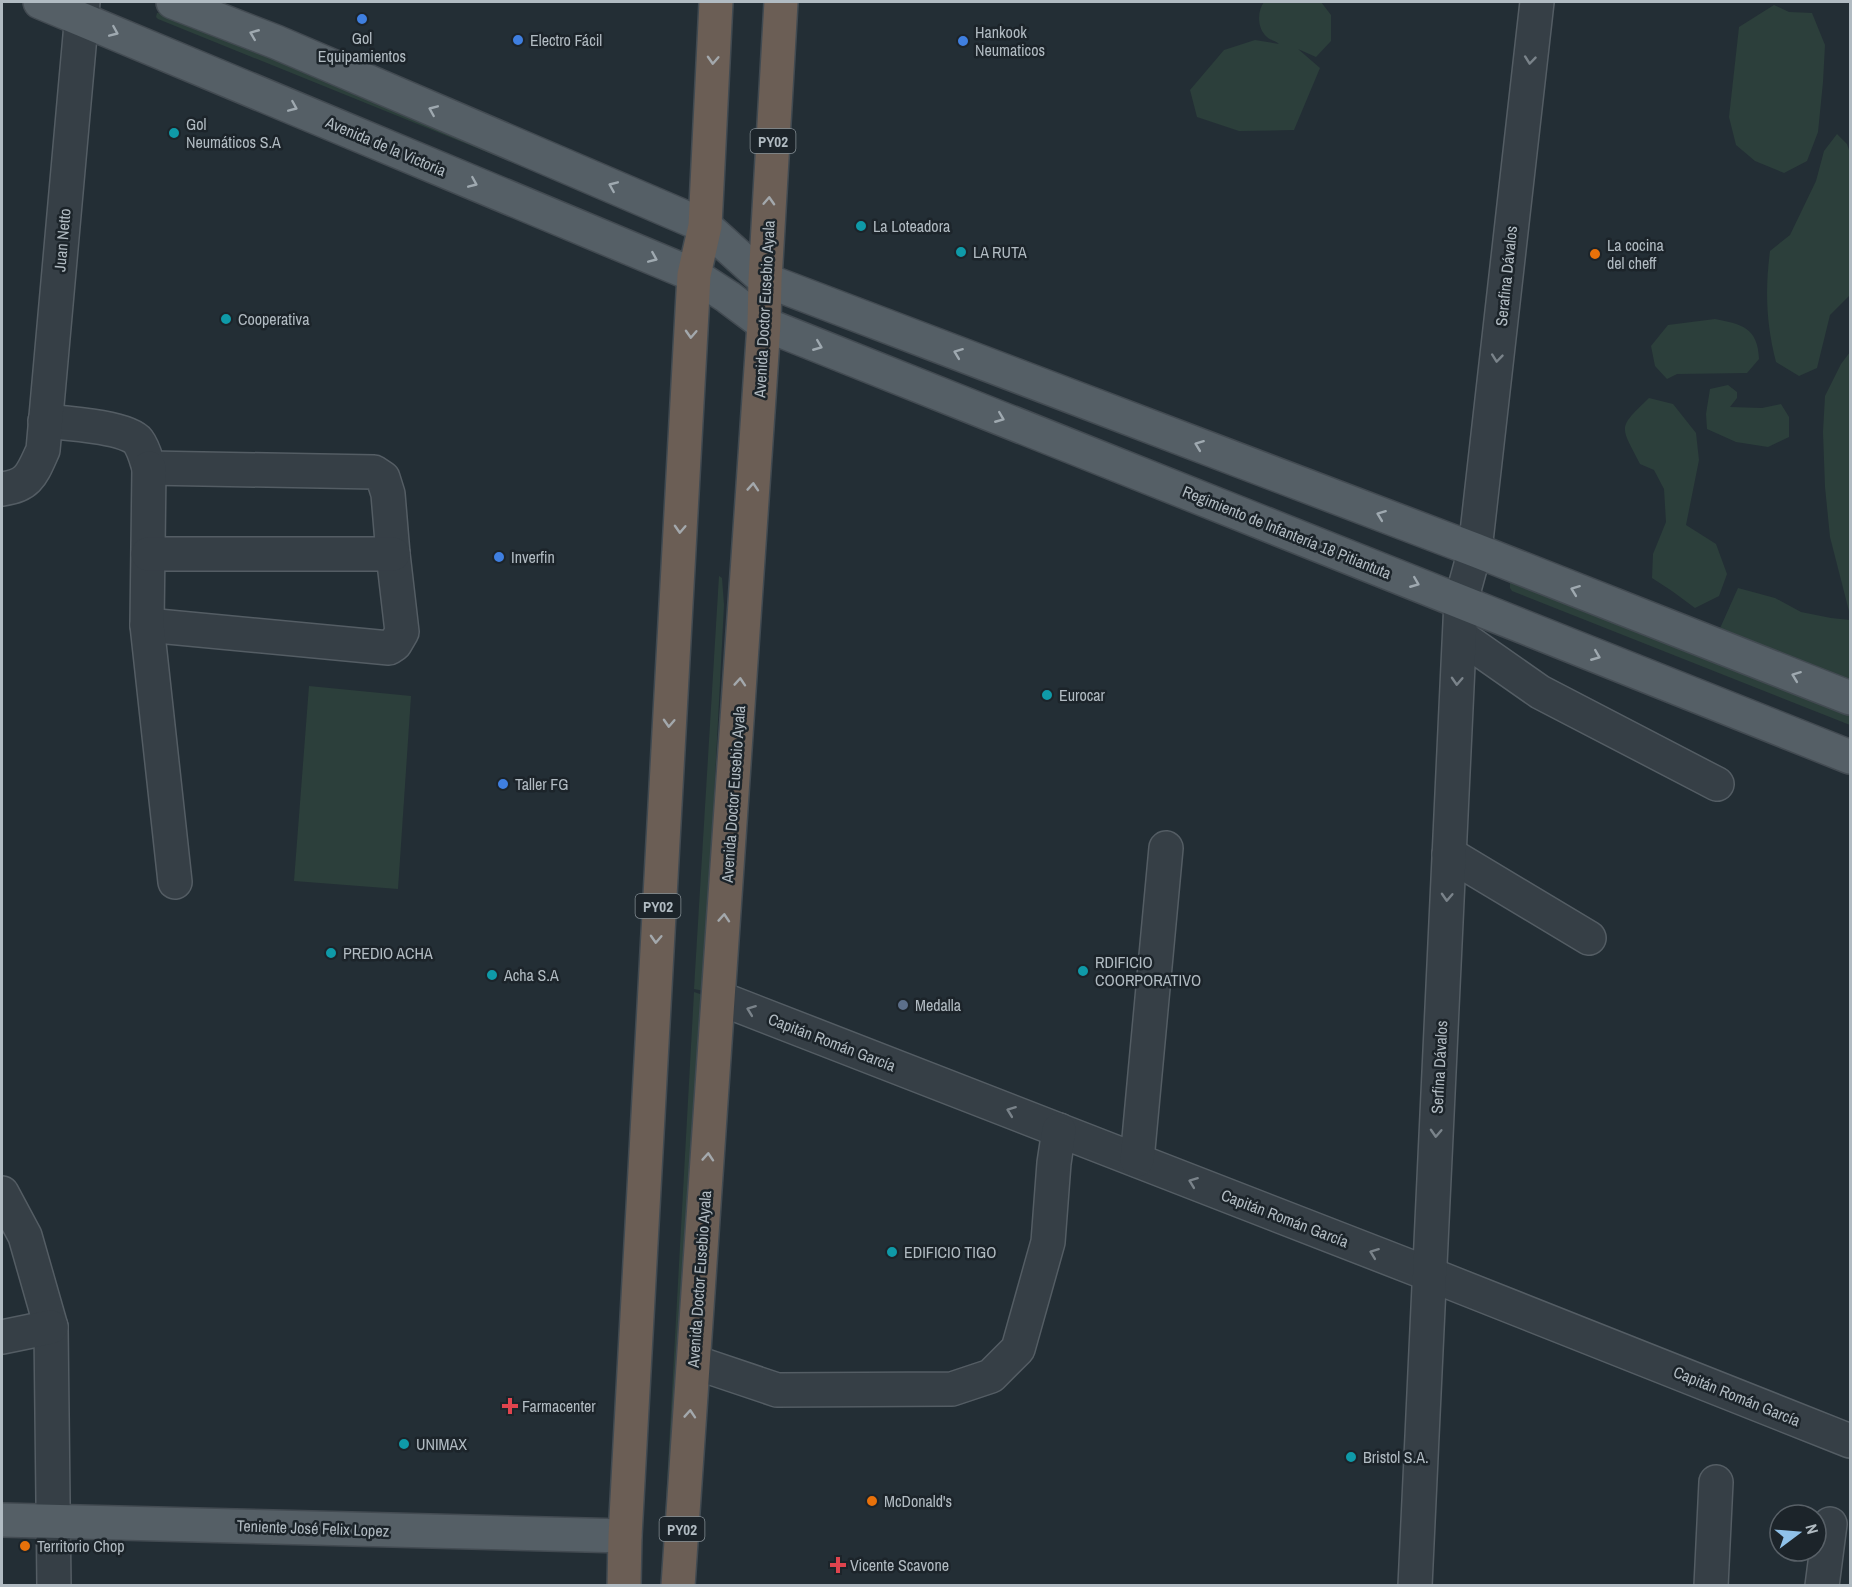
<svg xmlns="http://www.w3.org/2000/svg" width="1852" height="1587" font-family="'Archivo Narrow',sans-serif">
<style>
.green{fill:#2c3f3b}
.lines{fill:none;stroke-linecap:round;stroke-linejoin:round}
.minor-casing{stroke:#545d64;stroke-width:36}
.major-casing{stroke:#434b52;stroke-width:36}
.highway-casing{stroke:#414a51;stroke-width:36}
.minor{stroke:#363f46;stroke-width:33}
.major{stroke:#555f66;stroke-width:33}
.highway{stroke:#6b5e55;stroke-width:33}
.oneway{stroke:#9fa9b0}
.oneway2{stroke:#a3a8ac}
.oneway3{stroke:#7a838a}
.shop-dot{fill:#3f7fe0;stroke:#1c242a;stroke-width:2}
.culture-dot{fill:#0f9aa8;stroke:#1c242a;stroke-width:2}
.food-dot{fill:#e8710a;stroke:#1c242a;stroke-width:2}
.service-dot{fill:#5c6f8a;stroke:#1c242a;stroke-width:2}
.health-dot{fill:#e0444e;stroke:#1c242a;stroke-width:2}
.labels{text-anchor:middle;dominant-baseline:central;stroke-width:5;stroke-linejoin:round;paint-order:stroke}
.shield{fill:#1c242a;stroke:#848e94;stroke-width:1.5}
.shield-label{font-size:15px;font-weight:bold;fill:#b1bbc2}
.poi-label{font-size:16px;fill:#b1bbc2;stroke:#1c242a;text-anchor:start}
.street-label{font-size:16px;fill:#b1bbc2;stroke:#1c242a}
</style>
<rect width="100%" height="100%" fill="#232e35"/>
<g class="green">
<path d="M1264,2h57l10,13v26l-15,16 -18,-8 22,19 -26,62 -55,1 -42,-14 -7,-27 34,-40 31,-10 24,4c-3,-3 -9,-4 -12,-7 -10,-8 -10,-26 -3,-35z"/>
<polygon points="1774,5 1789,12 1812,13 1825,45 1823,82 1818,132 1807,161 1784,173 1755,161 1736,145 1729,117 1739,27"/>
<polygon points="157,13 161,13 608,193 605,200 158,19 156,17"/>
<path d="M1837,134l10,10 3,9v142l-20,20 -13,53 -18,8 -23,-14c-10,-39 -11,-72 -6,-111l20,-16 26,-54 8,-30z"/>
<path d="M1715,319c27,5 43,9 44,40l-12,14 -70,1 -10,5 -12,-13 -4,-20 17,-21z"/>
<polygon points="1850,352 1850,615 1830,537 1825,487 1823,432 1825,396 1841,364"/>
<polygon points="1728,385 1737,392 1737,398 1730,407 1762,408 1781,404 1789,417 1789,437 1768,447 1736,442 1707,429 1706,414 1710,389"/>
<path d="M1649,398l24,6 23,29 3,27 -13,65 30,19 11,30 -8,22 -24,12 -23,-17 -20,-13 1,-24 13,-32 -2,-33 -10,-19 -14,-6c-20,-39 -23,-35 9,-66z"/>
<polygon points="719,576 722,578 724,605 704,991 694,989"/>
<polygon points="1515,582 1850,715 1850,725 1512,591 1510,588 1510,583"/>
<polygon points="1738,588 1775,598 1801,612 1831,618 1850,620 1850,698 1717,635"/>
<polygon points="309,686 411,696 398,889 294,881"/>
<polygon points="694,992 703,995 673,1538 664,1537"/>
</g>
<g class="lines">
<defs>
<g id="minor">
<path d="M45,421c20,2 82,6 93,20 6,8 8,18 11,27l225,4 9,6 5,16 5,60 9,78 -7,12 -6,4 -242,-23"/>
<polyline points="149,468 147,625 175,882"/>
<path d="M2,489c27,-3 30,-15 41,-39l40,-448"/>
<polyline points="148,554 393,554"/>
<polyline points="1460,636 1540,692 1717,784"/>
<polyline points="1449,854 1589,938"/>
<polyline points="719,998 1429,1274 1850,1441"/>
<polyline points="1137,1160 1166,848"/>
<polyline points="2,1193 25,1236 51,1327 54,1586"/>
<polyline points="2,1337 51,1327"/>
<polyline points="694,1362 777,1390 952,1389 991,1376 1018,1349 1048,1242 1054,1163 1059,1130"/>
<polyline points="1415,1586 1461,601 1475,550 1537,2"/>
<polyline points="1711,1586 1716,1482"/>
<polyline points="1822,1586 1830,1524"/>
</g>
<g id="major">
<polyline points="40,2 694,275 728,297 764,324 1850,757"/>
<polyline points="173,2 276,42 705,226 765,280 1475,550 1850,698"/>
<polyline points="2,1520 625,1536"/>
</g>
<g id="highway">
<polyline points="624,1586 625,1536 694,275 705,226 716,2"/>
<polyline points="678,1586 764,324 765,280 781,2"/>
</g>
</defs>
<use href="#minor" class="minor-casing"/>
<use href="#major" class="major-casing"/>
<use href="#highway" class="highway-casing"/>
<use href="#minor" class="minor"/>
<use href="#major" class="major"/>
<use href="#highway" class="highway"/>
</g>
<defs><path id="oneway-chevron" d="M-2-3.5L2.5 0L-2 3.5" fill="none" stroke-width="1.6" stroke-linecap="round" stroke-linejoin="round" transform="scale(1.5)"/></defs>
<g class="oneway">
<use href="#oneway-chevron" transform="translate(114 32) rotate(23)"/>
<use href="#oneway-chevron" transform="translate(254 34) rotate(-158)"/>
<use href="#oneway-chevron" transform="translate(293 107) rotate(23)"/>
<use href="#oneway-chevron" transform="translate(433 110) rotate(-157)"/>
<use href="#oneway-chevron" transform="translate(473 183) rotate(23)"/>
<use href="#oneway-chevron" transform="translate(613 186) rotate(-157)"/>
<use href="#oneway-chevron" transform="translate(653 258) rotate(23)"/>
<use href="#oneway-chevron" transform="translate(818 346) rotate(22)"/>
<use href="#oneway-chevron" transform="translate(958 353) rotate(-159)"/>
<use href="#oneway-chevron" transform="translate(1000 418) rotate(22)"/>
<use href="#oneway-chevron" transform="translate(1199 445) rotate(-159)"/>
<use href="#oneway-chevron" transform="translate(1381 515) rotate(-159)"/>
<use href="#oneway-chevron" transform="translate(1415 583) rotate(22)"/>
<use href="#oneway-chevron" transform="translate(1575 590) rotate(-159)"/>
<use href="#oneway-chevron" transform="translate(1596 656) rotate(22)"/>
<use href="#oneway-chevron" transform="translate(1796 676) rotate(-159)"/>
</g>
<g class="oneway2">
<use href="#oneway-chevron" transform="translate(713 60) rotate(93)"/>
<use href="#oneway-chevron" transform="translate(769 201) rotate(-87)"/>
<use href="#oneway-chevron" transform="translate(691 334) rotate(93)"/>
<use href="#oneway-chevron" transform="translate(753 487) rotate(-86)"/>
<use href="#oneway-chevron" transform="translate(680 529) rotate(93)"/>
<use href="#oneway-chevron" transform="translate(740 682) rotate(-86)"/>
<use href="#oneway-chevron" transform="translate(669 723) rotate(93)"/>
<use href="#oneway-chevron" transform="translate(724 918) rotate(-86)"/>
<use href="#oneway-chevron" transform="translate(656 939) rotate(93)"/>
<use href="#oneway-chevron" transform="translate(708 1157) rotate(-86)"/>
<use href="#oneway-chevron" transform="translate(690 1414) rotate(-86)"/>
</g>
<g class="oneway3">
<use href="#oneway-chevron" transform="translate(1530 60) rotate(96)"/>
<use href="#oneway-chevron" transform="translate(1497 358) rotate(96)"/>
<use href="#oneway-chevron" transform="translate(1457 681) rotate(93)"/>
<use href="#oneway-chevron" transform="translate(1447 897) rotate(93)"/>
<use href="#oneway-chevron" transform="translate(751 1010) rotate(-159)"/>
<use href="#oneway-chevron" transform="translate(1011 1111) rotate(-159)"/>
<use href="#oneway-chevron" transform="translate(1436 1133) rotate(93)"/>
<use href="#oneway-chevron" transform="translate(1193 1182) rotate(-159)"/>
<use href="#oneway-chevron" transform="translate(1374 1253) rotate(-159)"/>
</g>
<g class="shop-dot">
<circle cx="362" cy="19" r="6"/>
<circle cx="518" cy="40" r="6"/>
<circle cx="963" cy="41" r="6"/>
<circle cx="499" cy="557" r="6"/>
<circle cx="503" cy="784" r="6"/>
</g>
<g class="culture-dot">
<circle cx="174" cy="133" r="6"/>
<circle cx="861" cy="226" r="6"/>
<circle cx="961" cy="252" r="6"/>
<circle cx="226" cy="319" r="6"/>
<circle cx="1047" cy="695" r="6"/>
<circle cx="331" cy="953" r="6"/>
<circle cx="1083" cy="971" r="6"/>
<circle cx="492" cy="975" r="6"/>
<circle cx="892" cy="1252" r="6"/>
<circle cx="404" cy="1444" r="6"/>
<circle cx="1351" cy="1457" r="6"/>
</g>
<g class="food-dot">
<circle cx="1595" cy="254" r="6"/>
<circle cx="872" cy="1501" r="6"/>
<circle cx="25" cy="1546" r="6"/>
</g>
<circle class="service-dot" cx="903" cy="1005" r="6"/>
<g class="health-dot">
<path d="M507 1397h6v6h6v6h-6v6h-6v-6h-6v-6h6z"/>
<path d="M835 1556h6v6h6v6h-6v6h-6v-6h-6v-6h6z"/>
</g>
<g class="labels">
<g class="shield">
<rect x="750.5" y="129" width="45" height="24" rx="4.5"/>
<rect x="635.5" y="894" width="45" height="24" rx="4.5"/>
<rect x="659.5" y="1517" width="45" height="24" rx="4.5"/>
</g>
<g class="shield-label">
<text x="773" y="141">PY02</text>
<text x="658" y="906">PY02</text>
<text x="682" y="1529">PY02</text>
</g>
<g class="poi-label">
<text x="975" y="32">Hankook<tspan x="975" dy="18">Neumaticos</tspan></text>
<text x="362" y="38" text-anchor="middle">Gol<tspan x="362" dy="18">Equipamientos</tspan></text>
<text x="530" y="40">Electro Fácil</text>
<text x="186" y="124">Gol<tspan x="186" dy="18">Neumáticos S.A</tspan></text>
<text x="873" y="226">La Loteadora</text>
<text x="1607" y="245">La cocina<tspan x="1607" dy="18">del cheff</tspan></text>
<text x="973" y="252">LA RUTA</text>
<text x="238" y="319">Cooperativa</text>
<text x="511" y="557">Inverfin</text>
<text x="1059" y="695">Eurocar</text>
<text x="515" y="784">Taller FG</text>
<text x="343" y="953">PREDIO ACHA</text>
<text x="1095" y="962">RDIFICIO<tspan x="1095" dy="18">COORPORATIVO</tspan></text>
<text x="504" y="975">Acha S.A</text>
<text x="915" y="1005">Medalla</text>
<text x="904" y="1252">EDIFICIO TIGO</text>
<text x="522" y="1406">Farmacenter</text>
<text x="416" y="1444">UNIMAX</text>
<text x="1363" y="1457">Bristol S.A.</text>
<text x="884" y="1501">McDonald's</text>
<text x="37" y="1546">Territorio Chop</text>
<text x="850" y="1565">Vicente Scavone</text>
</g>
<g class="street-label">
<text transform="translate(386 146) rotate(23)">Avenida de la Victoria</text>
<text transform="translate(62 240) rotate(-85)">Juan Netto</text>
<text transform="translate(1506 276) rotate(-84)">Serafina Dávalos</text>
<text transform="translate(764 309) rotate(-87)">Avenida Doctor Eusebio Ayala</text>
<text transform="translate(1287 532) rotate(22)">Regimiento de Infantería 18 Pitiantuta</text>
<text transform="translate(733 794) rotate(-86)">Avenida Doctor Eusebio Ayala</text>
<text transform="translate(832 1042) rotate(21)">Capitán Román García</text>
<text transform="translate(1439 1067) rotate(-87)">Serfina Dávalos</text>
<text transform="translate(1285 1218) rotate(21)">Capitán Román García</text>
<text transform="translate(699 1279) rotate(-86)">Avenida Doctor Eusebio Ayala</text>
<text transform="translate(1737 1396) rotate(22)">Capitán Román García</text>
<text transform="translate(313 1528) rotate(2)">Teniente José Felix Lopez</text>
</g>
</g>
<rect width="1852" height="1587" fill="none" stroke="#b1bbc2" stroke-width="6"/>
<g transform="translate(1798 1533) rotate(74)"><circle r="28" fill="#1c242a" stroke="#586067" stroke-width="1.5"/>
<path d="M0-4.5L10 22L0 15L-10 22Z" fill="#8fc1e9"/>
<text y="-9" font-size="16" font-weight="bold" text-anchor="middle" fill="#b1bbc2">N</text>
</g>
</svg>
